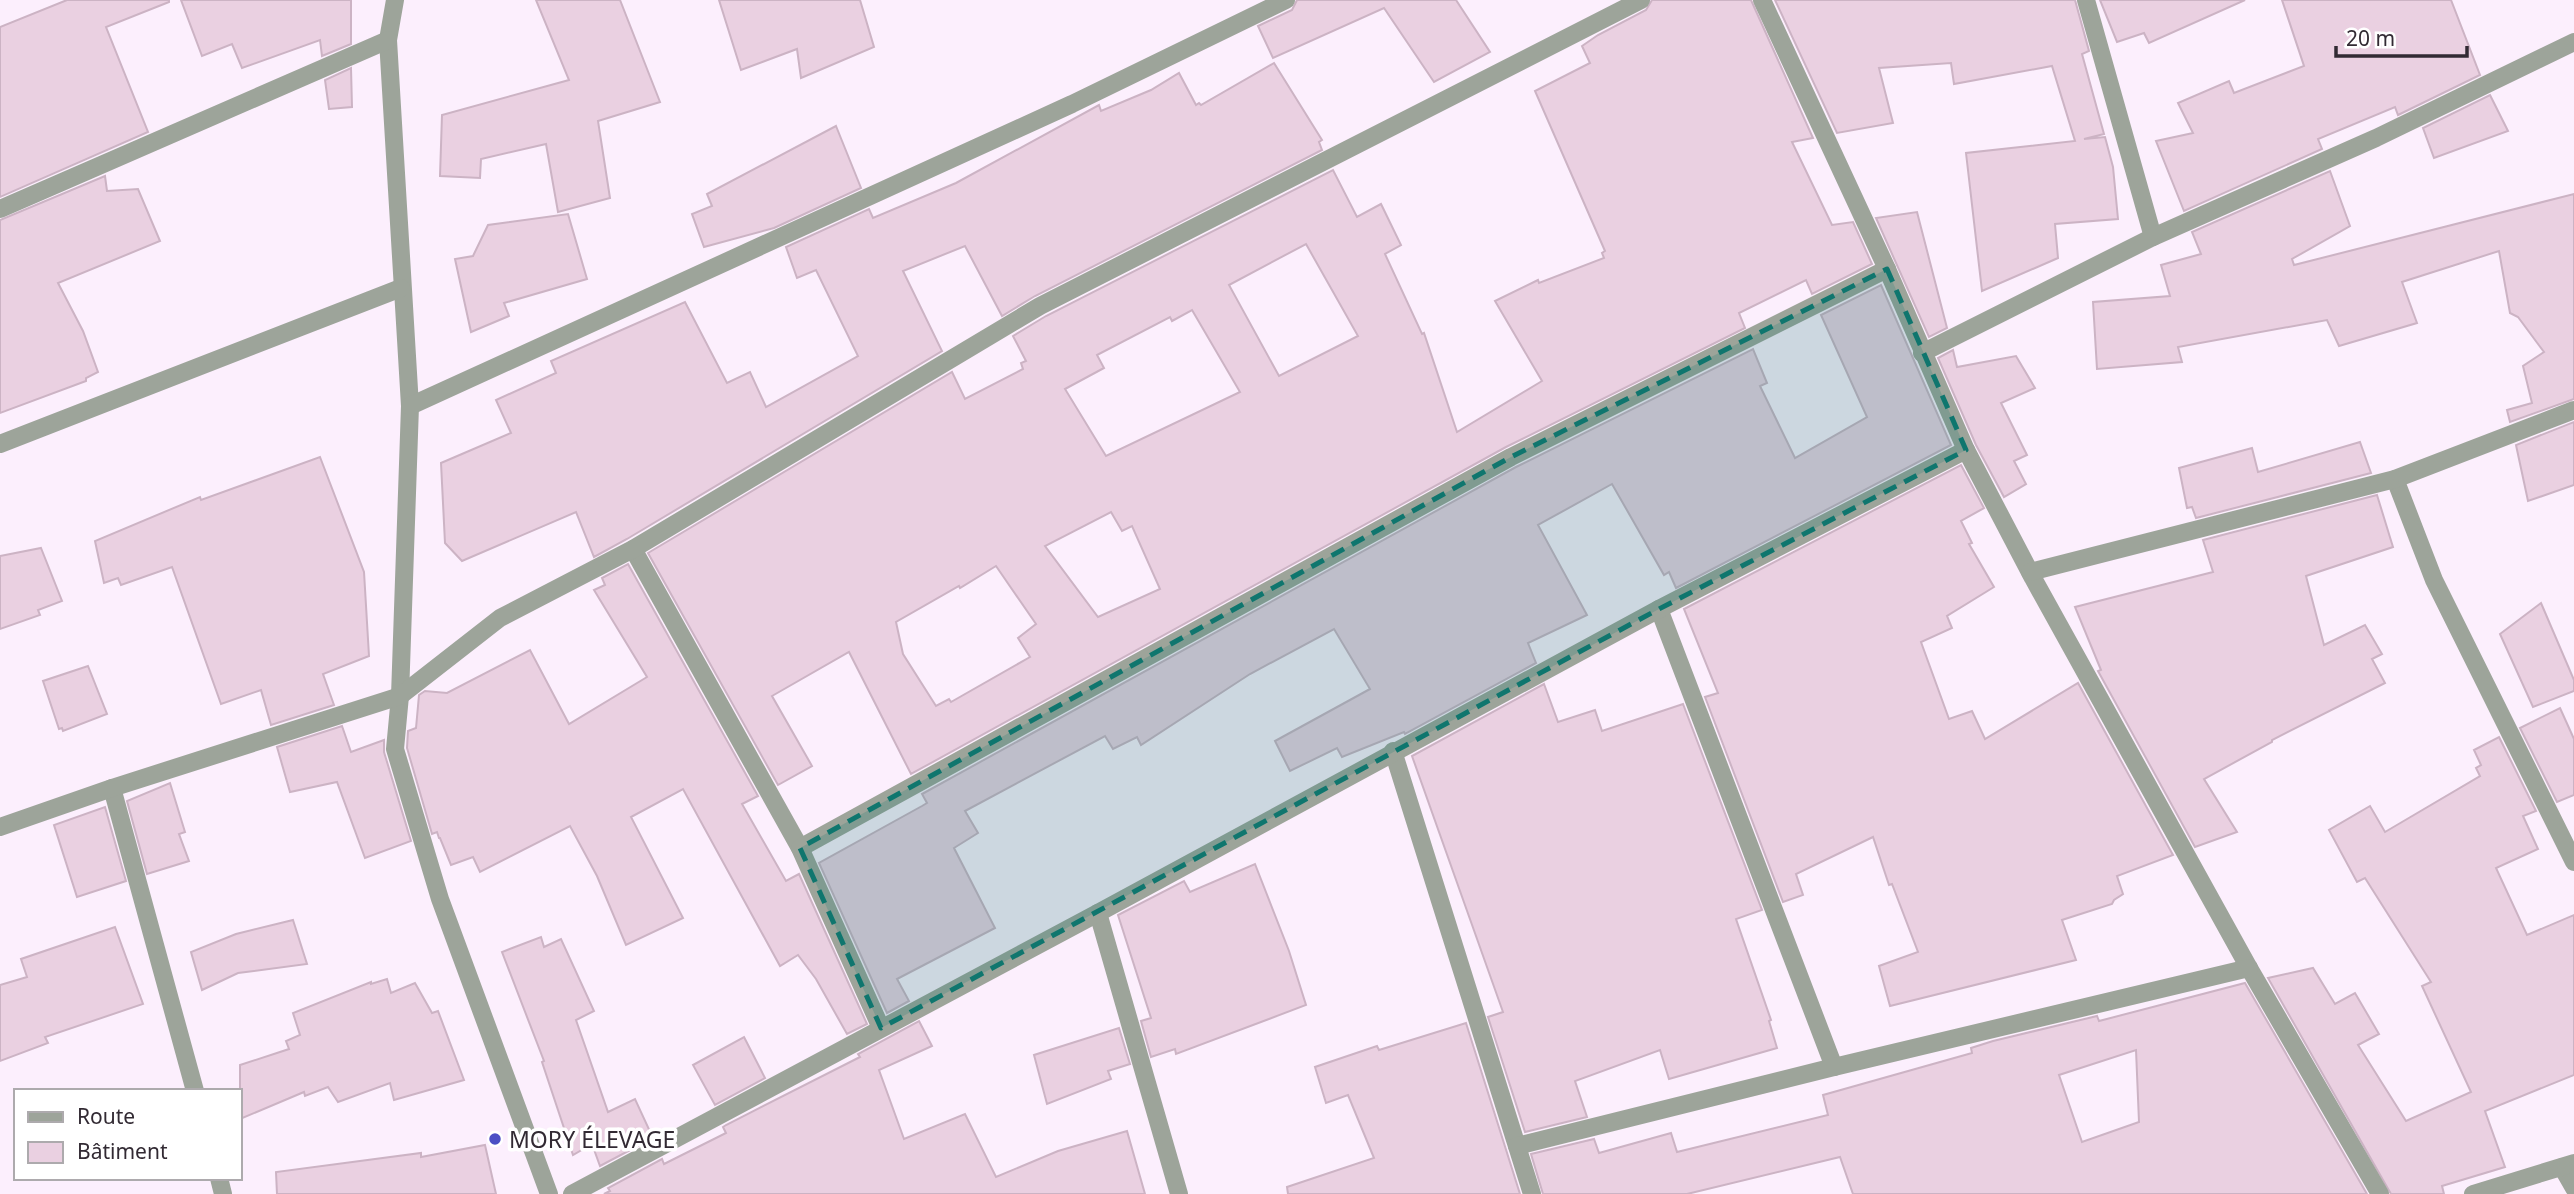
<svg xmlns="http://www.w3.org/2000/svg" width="2574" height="1194" font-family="'Noto Sans',sans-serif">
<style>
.building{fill:#ead0e1;stroke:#ccb3c4;stroke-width:2;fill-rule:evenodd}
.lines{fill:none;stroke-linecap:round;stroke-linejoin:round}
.minor{stroke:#9da49a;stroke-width:18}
.marked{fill:#0f766e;fill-opacity:0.2;stroke:#0f766e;stroke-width:5;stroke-dasharray:14 9;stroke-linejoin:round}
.poi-dot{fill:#4b4ec4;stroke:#fff;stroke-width:2.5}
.labels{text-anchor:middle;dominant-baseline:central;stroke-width:7;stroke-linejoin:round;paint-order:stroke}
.poi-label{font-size:23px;fill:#322a33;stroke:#fff;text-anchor:start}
</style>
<rect width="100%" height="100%" fill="#fceffd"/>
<g class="building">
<polygon points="67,0 169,0 169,2 106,27 148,132 0,197 0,27"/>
<polygon points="181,0 351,0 351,44 322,56 320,40 242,68 232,44 202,56"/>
<polygon points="536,0 620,0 660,102 598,121 610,198 558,212 546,144 481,159 480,178 440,176 442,115 569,80"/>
<polygon points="719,0 860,0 874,47 801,78 797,49 741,70"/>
<polygon points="1297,0 1456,0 1490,52 1434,82 1384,8 1273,58 1258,26 1292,10"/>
<path d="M1652,0h99l62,138 -21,4 40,83 21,-3 19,42 -60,30 -6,-14 -67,33 6,15 -239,119 -595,327 -62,-122 -77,44 40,70 -34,19 -130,-232 304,-181 13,27 58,-30 -2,-6 5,-2 -13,-25 33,-20 287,-146 24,47 24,-13 20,41 -16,9 37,80 2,-1 33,99 85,-51 -47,-80 43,-21 1,3 65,-25 -2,-5 3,-2 -70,-160 55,-28 -8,-17 16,-11 48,-25zM1306,244l52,92 -79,40 -50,-91zM1192,310l48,82 -134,64 -41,-67 39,-21 -7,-13 73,-38 2,4zM1111,512l11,19 10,-5 28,63 -62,28 -53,-71zM996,566l40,58 -18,14 12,19 -79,45 -2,-3 -13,7 -33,-52 -7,-32 63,-36 1,2z"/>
<polygon points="1775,0 2075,0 2089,51 2082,54 2104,134 2084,139 2105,137 2113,167 2118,219 2055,224 2058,258 1982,291 1966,153 2075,141 2052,66 1954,84 1951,63 1879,68 1893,123 1837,133"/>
<polygon points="2100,0 2245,0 2149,43 2144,33 2117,42"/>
<polygon points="2282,0 2451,0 2480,75 2398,115 2395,107 2318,139 2322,149 2184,211 2156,141 2193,133 2178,103 2229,81 2234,93 2304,66"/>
<polygon points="1274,63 1322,140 1319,142 1322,150 1035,296 1002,316 965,246 903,271 942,351 627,539 594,557 576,512 462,561 445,543 441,463 511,433 496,400 556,373 551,361 685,302 727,383 750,372 766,407 858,356 816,270 797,278 786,247 869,209 873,218 956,183 1099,105 1101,111 1151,90 1179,73 1196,105 1199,103 1201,105"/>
<polygon points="351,68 352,107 329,109 325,80"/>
<polygon points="2490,95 2508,131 2434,158 2423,128"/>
<polygon points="836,126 861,188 774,228 704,247 692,214 712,206 707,194"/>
<polygon points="2330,171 2350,226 2292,259 2294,265 2574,194 2574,399 2510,422 2507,410 2532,403 2523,366 2544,352 2518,317 2510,313 2499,251 2402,282 2417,323 2339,346 2327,320 2178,347 2182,362 2097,369 2093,302 2170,296 2161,265 2201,254 2192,232"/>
<polygon points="105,176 107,191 138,189 160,241 58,283 83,331 98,372 86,378 86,381 0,413 0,220"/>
<polygon points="1917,212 1947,328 1929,337 1876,218"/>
<polygon points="568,214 587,279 504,303 509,316 471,332 455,259 473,256 488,225"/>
<polygon points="1881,285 1951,445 1676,588 1669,572 1664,575 1612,484 1538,525 1587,615 1528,643 1536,663 1405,734 1404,732 1342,757 1337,748 1290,771 1275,741 1370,689 1334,629 1250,674 1141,745 1137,737 1113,749 1105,736 965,811 978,833 954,848 995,928 897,979 909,1001 887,1013 819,863 922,806 927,803 922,794 1516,467 1753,349 1767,383 1760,386 1795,458 1867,417 1821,315"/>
<polygon points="1953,350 1957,367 2016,356 2035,388 2001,403 2027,455 2014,461 2026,484 2004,497 1976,445 1938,358"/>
<polygon points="2574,422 2574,485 2528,501 2516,445"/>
<polygon points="2360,442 2371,473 2196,518 2192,507 2187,508 2179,468 2252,448 2258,472"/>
<polygon points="320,457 364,572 369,656 323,674 334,705 271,725 261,690 221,704 172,567 121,585 118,578 104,583 95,541 200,497 201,500"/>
<polygon points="1961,465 1984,508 1961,521 1972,543 1969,544 1994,587 1947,616 1952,628 1921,642 1949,719 1972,711 1985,739 2078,683 2173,855 2117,876 2123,894 2114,900 2112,904 2062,920 2076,960 1890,1006 1879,966 1918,952 1892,884 1889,885 1873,837 1796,874 1803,895 1783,902 1705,697 1718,693 1684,609"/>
<polygon points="2377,495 2393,547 2306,576 2324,645 2365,625 2382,654 2372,659 2385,683 2272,740 2272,742 2204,779 2237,832 2195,847 2098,671 2101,670 2075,607 2213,572 2203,540"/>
<polygon points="41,548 62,601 38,610 40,615 0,629 0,556"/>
<polygon points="628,564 758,796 742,804 786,881 799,874 867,1024 847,1034 816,979 798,955 780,966 683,789 631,817 683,918 626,945 597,876 570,826 480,872 473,857 451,865 440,838 439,838 437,832 432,834 407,748 408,731 416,728 419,695 425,691 447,693 530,650 569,724 647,677 594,590 605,585 602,578"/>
<polygon points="2541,603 2574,680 2574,691 2533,707 2500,634"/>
<polygon points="88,666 107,714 63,731 62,728 59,729 43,681"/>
<polygon points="1544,684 1558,722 1595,710 1602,731 1683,704 1762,910 1736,919 1771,1020 1769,1021 1777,1048 1669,1079 1660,1050 1575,1081 1587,1117 1525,1132 1488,1017 1503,1012 1412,756"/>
<polygon points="2560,708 2574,739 2574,795 2557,802 2520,728"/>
<polygon points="342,726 351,752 384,740 384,752 411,841 365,858 337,782 290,792 277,747"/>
<polygon points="2499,737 2536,811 2523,816 2538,849 2496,868 2527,935 2574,915 2574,1075 2485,1111 2505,1167 2442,1186 2444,1194 2391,1194 2268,978 2313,968 2335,1004 2355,993 2379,1034 2358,1045 2406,1121 2471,1092 2422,986 2431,982 2365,878 2357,882 2329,830 2370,806 2385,832 2480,776 2476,768 2481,765 2474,750"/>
<polygon points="170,783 185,832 179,834 189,861 147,874 127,801"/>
<polygon points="105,807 126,881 77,897 54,825"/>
<polygon points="1255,864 1289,951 1306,1005 1176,1054 1175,1049 1151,1057 1141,1021 1151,1018 1118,915 1184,881 1190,892"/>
<polygon points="293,920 307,964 238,973 202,990 191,952 236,934"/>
<polygon points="115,927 143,1004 45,1037 48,1043 0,1061 0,985 27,977 21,959"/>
<polygon points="541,937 544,947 561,939 594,1011 576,1020 608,1112 635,1099 653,1138 600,1166 592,1144 573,1155 542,1062 544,1061 502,952"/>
<polygon points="387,979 391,993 415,983 432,1013 438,1011 464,1080 394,1100 390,1083 338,1102 328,1087 305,1096 304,1092 240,1119 240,1065 289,1049 286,1041 300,1035 293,1013 371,982 371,984"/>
<path d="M2245,983l122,211h-514l-13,-37 -153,37h-144l-12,-40 63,-15 5,14 72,-20 6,19 151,-37 -5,-20 149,-42 -1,-5 22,-7 104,-25 2,5zM2136,1050l3,72 -57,20 -23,-67z"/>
<polygon points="919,1021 932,1046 879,1070 904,1139 965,1114 996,1177 1058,1151 1127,1131 1145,1194 604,1194 610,1191 608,1188 662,1159 664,1164 726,1133 723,1127 726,1125 860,1057 858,1054"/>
<polygon points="1466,1023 1520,1194 1288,1194 1287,1187 1374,1158 1348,1095 1326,1103 1315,1067 1377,1046 1379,1050"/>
<polygon points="1119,1028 1130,1064 1108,1071 1111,1079 1047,1104 1034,1055"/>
<polygon points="744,1037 765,1078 715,1105 693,1065"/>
<polygon points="485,1145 496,1194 277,1194 276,1172 421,1153 421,1157"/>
</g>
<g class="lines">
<g class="minor">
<polyline points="395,0 388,40 410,406 400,696 395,749 440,899 549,1194"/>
<polyline points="1762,0 1887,269 1966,450 2033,578 2249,968 2380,1194"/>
<polyline points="2086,0 2153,237"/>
<polyline points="0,209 388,40"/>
<polyline points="1922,353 2153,237 2376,138 2574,42"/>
<polyline points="410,406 1072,104 1286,0"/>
<polyline points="0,444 401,288"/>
<polyline points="2395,479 2434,580 2574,862"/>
<polyline points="633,549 800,848 881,1028"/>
<polyline points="2030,572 2395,479 2574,410"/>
<polyline points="1659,609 1834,1067"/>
<polyline points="1393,751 1532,1194"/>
<polyline points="112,788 195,1091"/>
<polyline points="0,827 112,788 400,696 500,618 633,549 1040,306 1641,0"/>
<polyline points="800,848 1511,457 1887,269"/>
<polyline points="1098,913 1179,1194"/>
<polyline points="1517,1146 1834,1067 2249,968"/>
<polyline points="2562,1167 2574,1188"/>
<polyline points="219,1178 223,1194"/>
<polyline points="572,1194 1098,913 1659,609 1966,450"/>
<polyline points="2473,1194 2574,1163"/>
</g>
</g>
<path class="marked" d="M1887,269l79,181 -307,159 -778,419 -81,-180 711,-391z"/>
<circle class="poi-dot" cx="495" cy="1139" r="7"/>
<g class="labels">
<g class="poi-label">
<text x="509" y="1139">MORY ÉLEVAGE</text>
</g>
</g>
<rect x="14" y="1089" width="228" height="91" fill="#ffffff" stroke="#adaaad" stroke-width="2"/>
<rect x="28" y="1112" width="35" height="10" fill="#9da49a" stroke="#adaaad" stroke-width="2"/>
<text x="77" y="1124" font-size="21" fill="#322a33">Route</text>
<rect x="28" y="1142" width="35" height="21" fill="#ead0e1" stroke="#adaaad" stroke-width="2"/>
<text x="77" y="1159" font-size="21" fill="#322a33">Bâtiment</text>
<path d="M2336 46v10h131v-10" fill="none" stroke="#322a33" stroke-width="3.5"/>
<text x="2346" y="46" font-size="21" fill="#322a33" stroke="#ffffff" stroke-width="5" paint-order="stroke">20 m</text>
</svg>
